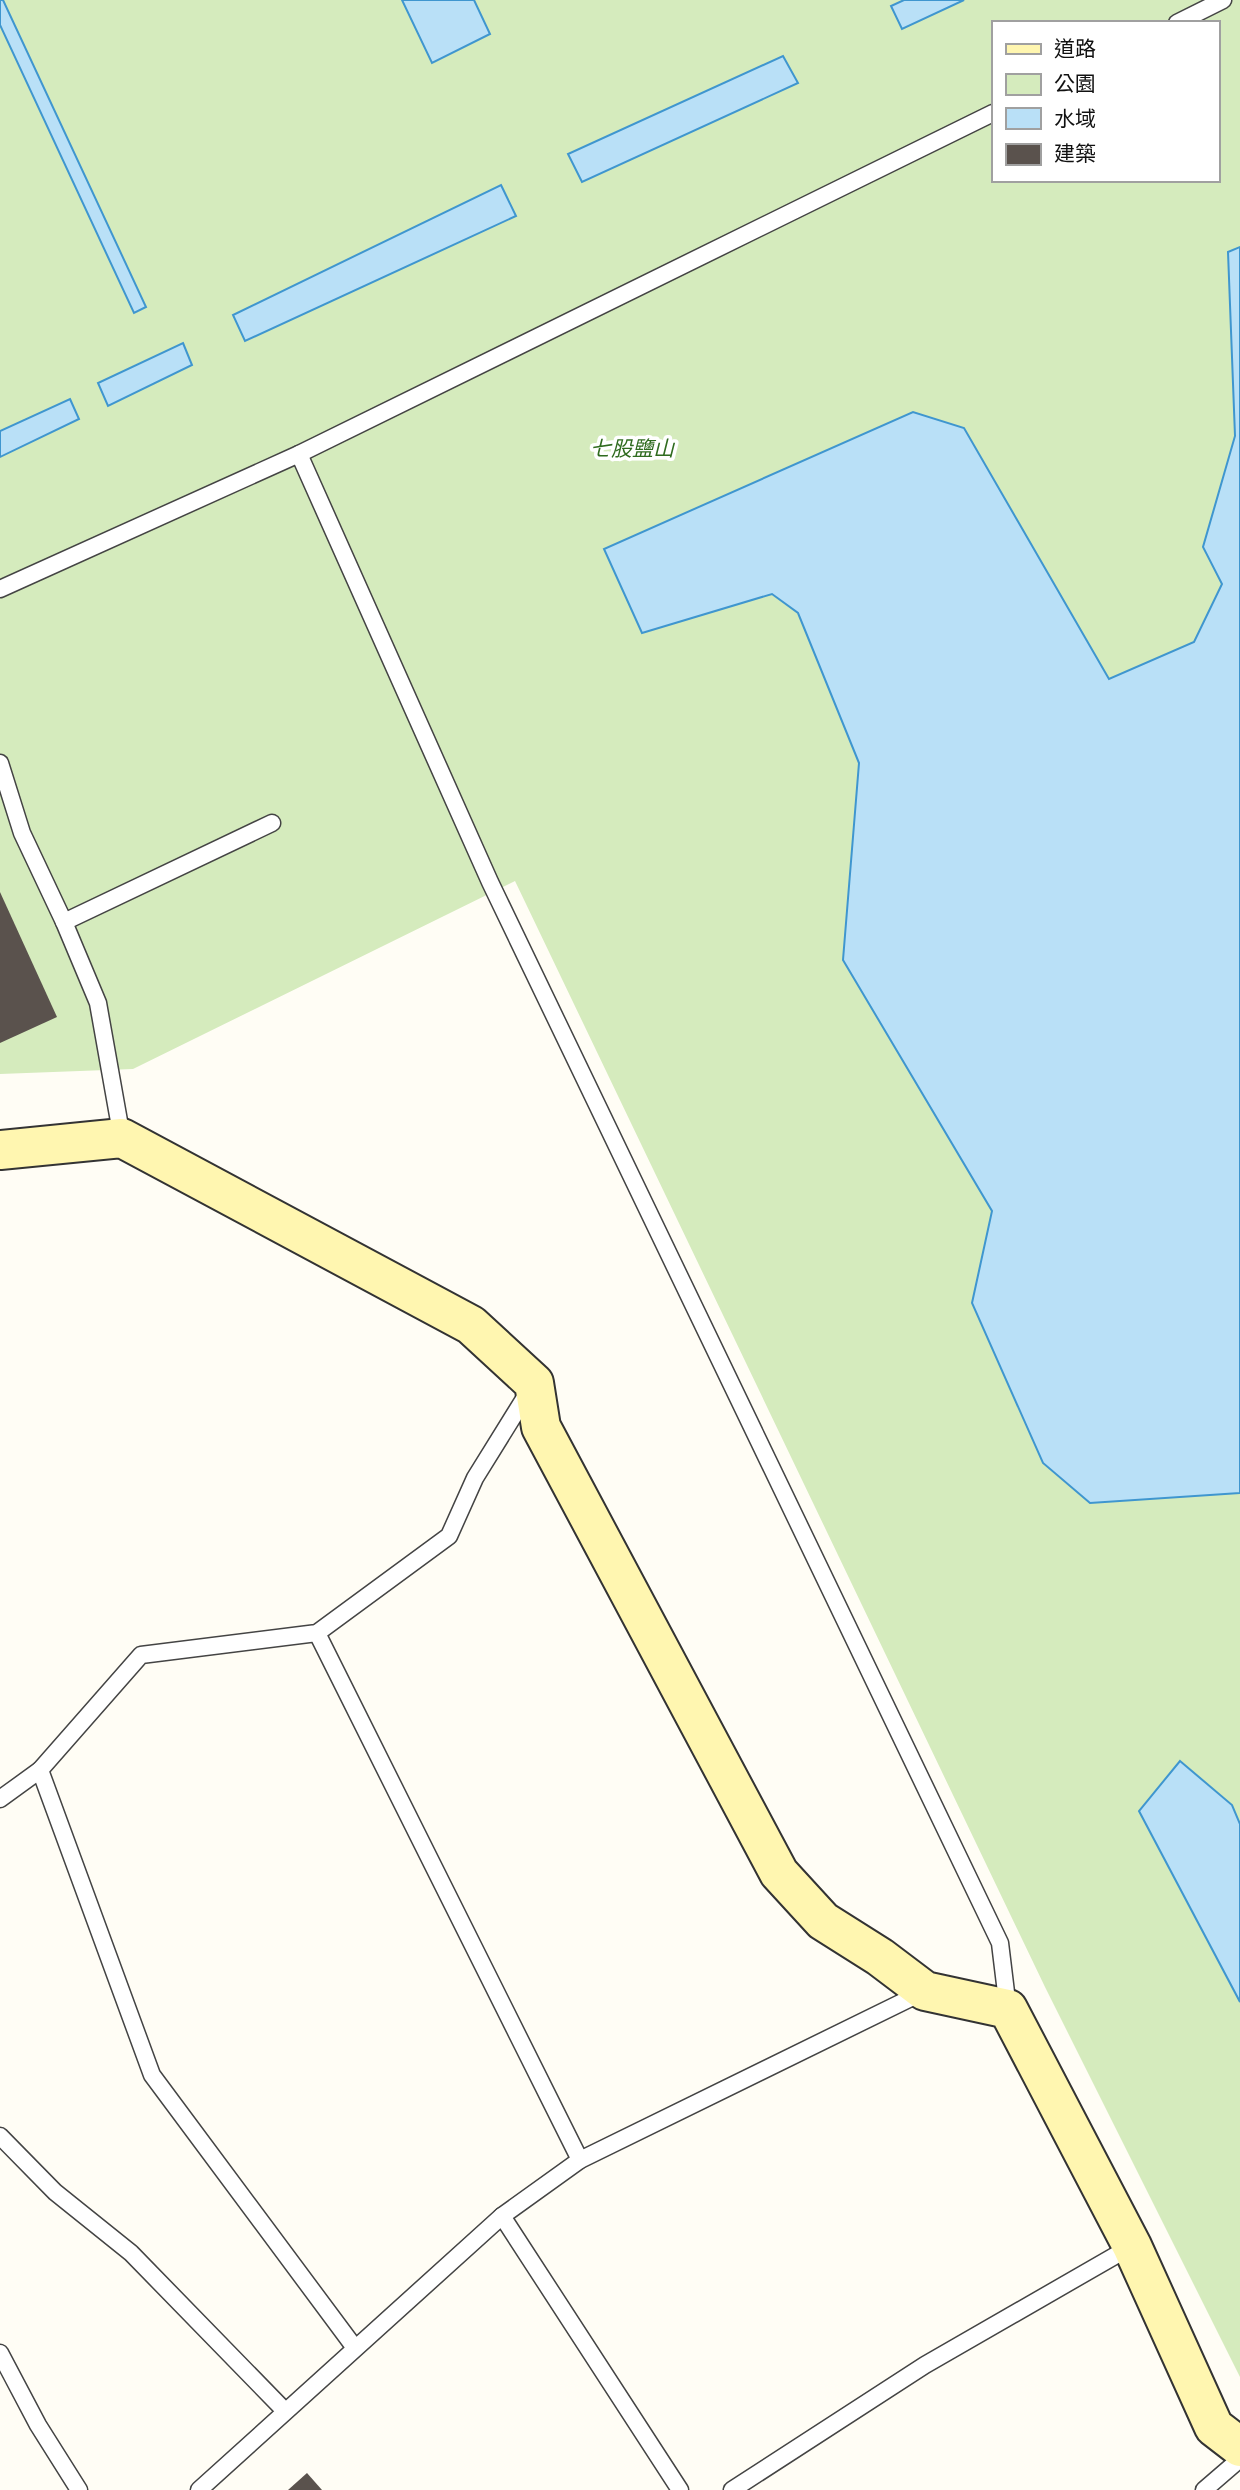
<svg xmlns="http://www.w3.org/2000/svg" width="1240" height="2490" font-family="'Noto Serif','Noto Sans TC',serif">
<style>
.green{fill:#d5ebbd;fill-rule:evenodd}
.water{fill:#b9e0f7;stroke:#3f96cf;stroke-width:2}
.building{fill:#5a524d}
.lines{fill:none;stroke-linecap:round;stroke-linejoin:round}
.lane-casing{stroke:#444;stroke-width:19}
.secondary-casing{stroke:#333;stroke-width:42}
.lane{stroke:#fff;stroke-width:16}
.secondary{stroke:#fff6b0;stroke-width:38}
.labels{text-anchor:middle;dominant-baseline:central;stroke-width:7;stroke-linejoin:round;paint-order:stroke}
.park-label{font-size:21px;font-style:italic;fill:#2f6b1f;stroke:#fff}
</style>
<rect width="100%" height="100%" fill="#fffdf5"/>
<path class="green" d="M0,0h1240v2377l-195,-390 -530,-1106 -382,188 -133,5zM993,23h224v157h-224z"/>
<g class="water">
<polygon points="0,0 3,0 146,307 134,313 0,25"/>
<polygon points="402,0 474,0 490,34 432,63"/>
<polygon points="904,0 964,0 902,29 891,6"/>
<polygon points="783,56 798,83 582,182 568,154"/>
<polygon points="501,185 516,216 245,341 233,315"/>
<polygon points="1240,247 1240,1493 1090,1503 1043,1463 972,1303 992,1211 843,960 859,763 798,613 772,594 642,633 604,549 913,412 964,428 1109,679 1194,642 1222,584 1203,547 1235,436 1228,252"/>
<polygon points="183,343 192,365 108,406 98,383"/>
<polygon points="70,399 79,419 0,457 0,431"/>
<polygon points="1180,1761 1232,1805 1240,1824 1240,2002 1139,1811"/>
</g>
<g class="building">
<polygon points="0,892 57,1017 0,1043"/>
<polygon points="307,2473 322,2490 288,2490"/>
</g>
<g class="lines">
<defs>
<g id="lane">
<polyline points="1177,23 1223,0"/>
<polyline points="299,454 490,882 1000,1943 1008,2009"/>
<polyline points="0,589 299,454 993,113"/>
<polyline points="0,763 22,833 64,922 98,1003 122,1138"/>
<polyline points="64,922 272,823"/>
<polyline points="317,1633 580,2160"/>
<polyline points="0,1799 40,1770"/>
<polyline points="0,2136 55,2192 131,2253 285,2411"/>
<polyline points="502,2216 680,2490"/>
<polyline points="355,2348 152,2075 40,1770 141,1655 317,1633 449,1536 475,1478 529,1391"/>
<polyline points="0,2353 38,2425 79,2490"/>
<polyline points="199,2490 502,2216 580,2160 923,1992"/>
<polyline points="732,2490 925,2365 1132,2246"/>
<polyline points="1204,2490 1240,2459"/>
</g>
<polyline id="secondary" points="0,1150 122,1138 471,1325 534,1383 541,1427 779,1873 823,1921 880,1957 925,1991 1008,2009 1132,2246 1214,2427 1240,2447"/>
</defs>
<use href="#lane" class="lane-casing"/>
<use href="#secondary" class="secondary-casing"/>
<use href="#lane" class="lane"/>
<use href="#secondary" class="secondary"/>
</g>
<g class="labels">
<g class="park-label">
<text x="632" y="448">七股鹽山</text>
</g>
</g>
<rect x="992" y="21" width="228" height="161" fill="#ffffff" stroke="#a0a0a0" stroke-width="2"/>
<rect x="1006" y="44" width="35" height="10" fill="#fff6b0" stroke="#a0a0a0" stroke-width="2"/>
<text x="1054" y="56" font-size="21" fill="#111111">道路</text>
<rect x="1006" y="74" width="35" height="21" fill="#d5ebbd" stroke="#a0a0a0" stroke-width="2"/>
<text x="1054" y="91" font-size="21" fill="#111111">公園</text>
<rect x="1006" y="108" width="35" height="21" fill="#b9e0f7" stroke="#a0a0a0" stroke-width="2"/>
<text x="1054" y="126" font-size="21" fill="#111111">水域</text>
<rect x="1006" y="144" width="35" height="21" fill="#5a524d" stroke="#a0a0a0" stroke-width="2"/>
<text x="1054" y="161" font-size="21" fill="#111111">建築</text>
</svg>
